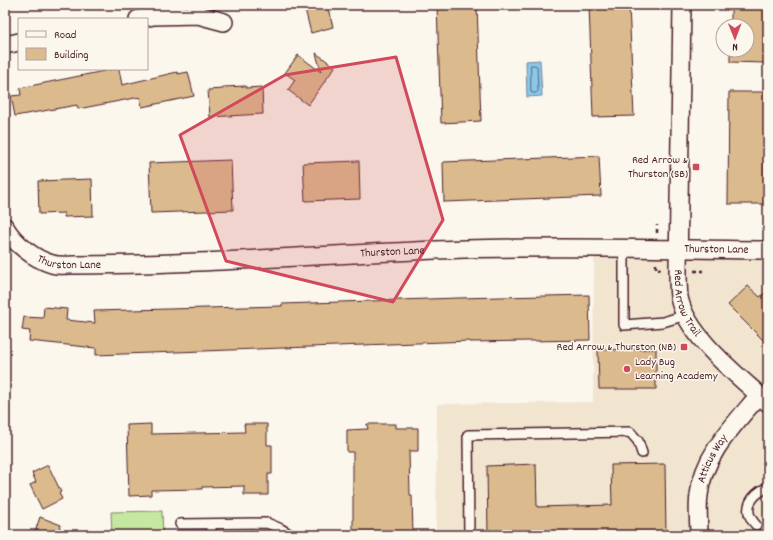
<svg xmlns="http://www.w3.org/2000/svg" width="773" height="540" font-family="Dekko,sans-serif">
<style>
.built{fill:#f1e5d0}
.green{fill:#c4e7a1;stroke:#878366}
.water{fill:#89c8ea;stroke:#70849e}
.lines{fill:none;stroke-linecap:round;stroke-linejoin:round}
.shore{stroke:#636377;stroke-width:1}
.building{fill:#dbbb8e;stroke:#4a1f2b}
.lane-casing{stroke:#4a1f2b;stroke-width:12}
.street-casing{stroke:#4a1f2b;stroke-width:20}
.path{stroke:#4a1f2b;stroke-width:2.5;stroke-dasharray:4 3;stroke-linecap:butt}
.lane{stroke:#fbf7ec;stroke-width:9}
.street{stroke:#fbf7ec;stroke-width:17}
.marked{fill:#d1495b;fill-opacity:0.2;stroke:#d1495b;stroke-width:3;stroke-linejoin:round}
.poi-dot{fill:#d1495b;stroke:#fbf7ec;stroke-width:1.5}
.labels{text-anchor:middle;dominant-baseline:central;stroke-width:3;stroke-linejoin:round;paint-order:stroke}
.poi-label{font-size:12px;fill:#4a1f2b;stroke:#fbf7ec;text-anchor:end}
.street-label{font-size:12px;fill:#4a1f2b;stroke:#fbf7ec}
</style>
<rect width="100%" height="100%" fill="#fbf7ec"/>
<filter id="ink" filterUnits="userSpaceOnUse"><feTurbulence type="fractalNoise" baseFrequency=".025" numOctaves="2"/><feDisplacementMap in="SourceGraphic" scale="8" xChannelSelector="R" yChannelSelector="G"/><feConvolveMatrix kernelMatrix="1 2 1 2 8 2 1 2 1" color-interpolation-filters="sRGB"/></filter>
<g filter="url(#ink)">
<polygon class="built" points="594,249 768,250 768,535 436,535 437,404 593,402"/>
<polygon class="green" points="162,511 163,535 112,535 111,512"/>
<polygon class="water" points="540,60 542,96 527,97 526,61"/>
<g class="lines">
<polygon class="shore" points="531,65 535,65 537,66 538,91 536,93 532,93 531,91"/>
</g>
<g class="building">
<polygon points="304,5 327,5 333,27 311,33"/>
<polygon points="437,5 477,5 481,121 441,123"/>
<polygon points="589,5 629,5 634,116 593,117"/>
<polygon points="731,5 768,5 766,63 730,62 730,50 747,50 747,26 731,26"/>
<polygon points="316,53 335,67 308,105 288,90 295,80 285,73 298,55 321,72"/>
<polygon points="114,69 119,69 122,85 177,72 178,74 188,72 194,96 142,107 140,97 78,109 77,105 15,116 11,96 21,95 20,88"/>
<polygon points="246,86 246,88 262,87 263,114 210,117 208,90 223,89 223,87"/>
<polygon points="729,92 765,92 764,204 728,204"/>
<polygon points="599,156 601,196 444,202 443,162"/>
<polygon points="231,160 233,210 151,213 149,163"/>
<polygon points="359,161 360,199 305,201 303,163"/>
<polygon points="92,179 93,216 64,217 64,213 39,214 38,181"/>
<polygon points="748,286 760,297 768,290 768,345 728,305"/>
<polygon points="589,295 590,340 470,342 470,341 96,355 96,348 29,341 30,331 22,330 24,317 43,318 44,307 67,309 66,320 95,323 94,311 282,306 282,304 458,298"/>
<polygon points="656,349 656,389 599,389 598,350"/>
<polygon points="151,424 151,434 245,432 244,424 267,424 267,445 272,445 272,474 268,474 268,495 244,495 244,486 202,487 202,489 151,490 151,495 129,496 127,425"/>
<polygon points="367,424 396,424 396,428 418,428 418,451 409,451 410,495 412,495 413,535 353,535 353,452 347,452 347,430 368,429"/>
<polygon points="536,464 537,507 612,505 611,465 665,464 666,535 488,535 487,466"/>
<polygon points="48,465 61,492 59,493 62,499 42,509 30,485 36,482 32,473"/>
<polygon points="40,517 61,525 57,535 34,535"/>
</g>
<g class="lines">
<defs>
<g id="lane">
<polyline points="624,249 624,325 663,322 686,315"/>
<polyline points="180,524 267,523 281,529 291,535"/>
<polyline points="211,524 211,535"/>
<path d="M756,525c-15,-16 -5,-30 12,-38"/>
<polyline points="469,535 468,435 630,432 638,441 642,453"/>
</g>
<g id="street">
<path id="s1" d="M682,5l-4,265c0,9 0,18 1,27 7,39 61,80 89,106"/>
<polyline points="138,19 154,16 198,15 224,22"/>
<polyline points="5,45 19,42"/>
<path id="s2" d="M5,227c9,16 29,32 47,37 7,2 15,1 22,1 131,0 261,-12 391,-16 101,-3 202,0 303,1"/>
<path id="s3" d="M699,535c0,-13 -2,-27 0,-40 4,-40 36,-71 60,-100"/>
</g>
</defs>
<use href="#lane" class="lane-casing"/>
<use href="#street" class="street-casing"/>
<g class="path">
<polyline points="657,233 657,225"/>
<polyline points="656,264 656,269 661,269"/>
<polyline points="694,271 703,271"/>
</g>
<use href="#lane" class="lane"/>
<use href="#street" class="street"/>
</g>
</g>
<path class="marked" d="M396,57l47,163 -50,82 -167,-41 -46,-126 105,-60z"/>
<g class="poi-dot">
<rect x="692" y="163" width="8" height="8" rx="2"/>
<rect x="680" y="343" width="8" height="8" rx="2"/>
<circle cx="627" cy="369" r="4"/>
</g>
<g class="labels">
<g class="poi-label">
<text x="688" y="160">Red Arrow &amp;<tspan x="688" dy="14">Thurston (SB)</tspan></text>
<text x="676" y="347">Red Arrow &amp; Thurston (NB)</text>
<text x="635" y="362" text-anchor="start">Lady Bug<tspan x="635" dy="14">Learning Academy</tspan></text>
</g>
<g class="street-label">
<text stroke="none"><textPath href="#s2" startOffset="726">Thurston Lane</textPath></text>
<text stroke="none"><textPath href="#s2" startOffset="402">Thurston Lane</textPath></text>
<text stroke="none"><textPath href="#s2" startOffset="78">Thurston Lane</textPath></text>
<text stroke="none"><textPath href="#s1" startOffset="300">Red Arrow Trail</textPath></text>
<text stroke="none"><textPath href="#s3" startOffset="79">Atticus Way</textPath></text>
</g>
</g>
<rect width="773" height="540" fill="none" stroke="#fbf7ec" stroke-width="20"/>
<rect x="10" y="10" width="753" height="520" fill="none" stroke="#4a1f2b" stroke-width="1.5" filter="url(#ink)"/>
<rect x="18" y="18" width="130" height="52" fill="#fbf7ec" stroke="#b4a19f"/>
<rect x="26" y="31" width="20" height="6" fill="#fbf7ec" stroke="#b4a19f"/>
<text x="54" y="38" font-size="12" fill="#4a1f2b">Road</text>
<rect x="26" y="48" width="20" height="12" fill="#dbbb8e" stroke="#b4a19f"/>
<text x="54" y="58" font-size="12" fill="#4a1f2b">Building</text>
<g transform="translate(735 38) rotate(179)"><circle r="19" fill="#fbf7ec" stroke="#b4a19f"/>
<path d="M0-3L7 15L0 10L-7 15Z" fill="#d1495b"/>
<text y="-6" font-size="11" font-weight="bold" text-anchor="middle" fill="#4a1f2b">N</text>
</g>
</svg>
